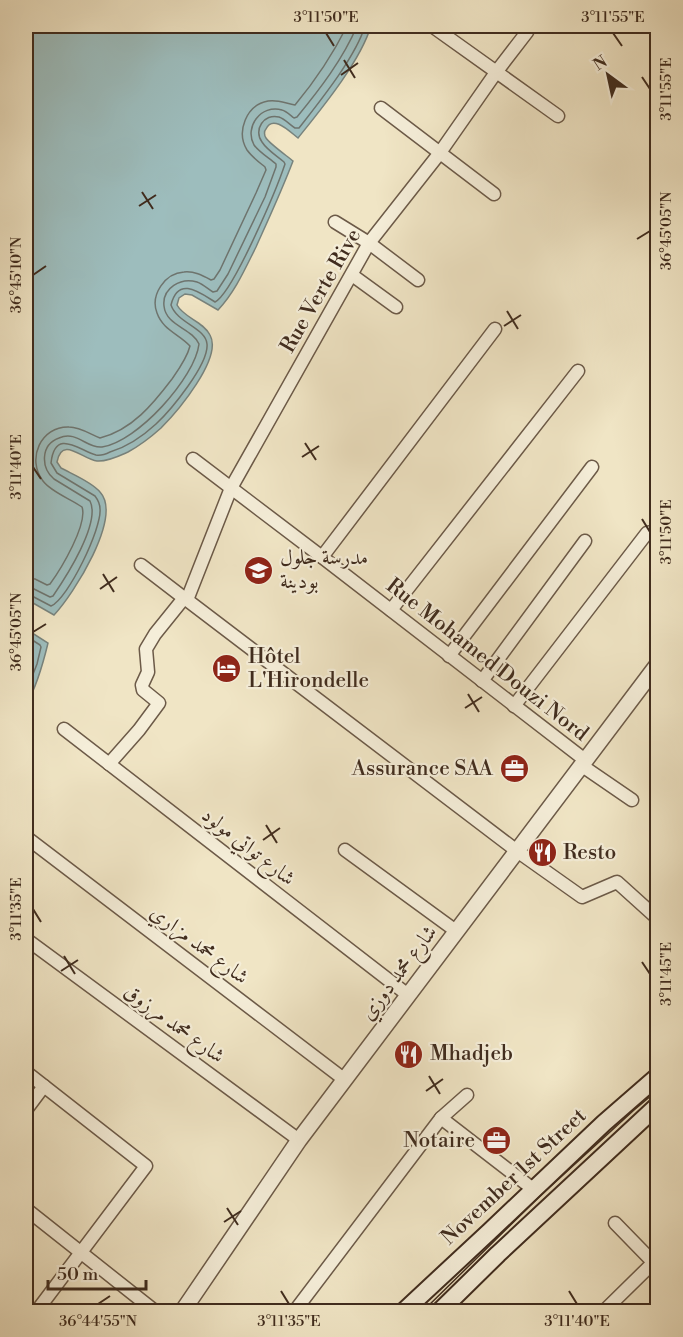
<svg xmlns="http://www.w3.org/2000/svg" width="683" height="1337" font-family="'Libre Bodoni',Amiri,serif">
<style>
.water{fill:#9dbdbd;stroke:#78837d;stroke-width:1.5}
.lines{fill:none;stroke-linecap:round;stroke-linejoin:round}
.shore{stroke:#6e746e;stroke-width:1.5}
.minor-casing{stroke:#6c5a48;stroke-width:15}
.tertiary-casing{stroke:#6c5a48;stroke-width:18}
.secondary-casing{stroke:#402c1e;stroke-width:20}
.minor{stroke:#f5eed9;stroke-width:12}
.tertiary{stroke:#f5eed9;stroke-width:15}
.secondary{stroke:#f5eed9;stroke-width:16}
.tram{stroke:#402c1e;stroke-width:1.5}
.ticks{fill:none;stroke:#402c1e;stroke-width:2}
.labels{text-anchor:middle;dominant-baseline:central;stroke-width:4.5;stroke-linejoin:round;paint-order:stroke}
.street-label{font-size:21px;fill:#402c1e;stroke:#f5eed9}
.poi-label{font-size:21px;fill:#402c1e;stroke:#f5eed9;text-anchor:start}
.neatline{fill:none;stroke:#402c1e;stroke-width:2}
.ticks-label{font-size:15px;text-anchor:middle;fill:#402c1e}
</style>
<rect width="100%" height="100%" fill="#f0e5c5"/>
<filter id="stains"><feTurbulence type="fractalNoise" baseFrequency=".00333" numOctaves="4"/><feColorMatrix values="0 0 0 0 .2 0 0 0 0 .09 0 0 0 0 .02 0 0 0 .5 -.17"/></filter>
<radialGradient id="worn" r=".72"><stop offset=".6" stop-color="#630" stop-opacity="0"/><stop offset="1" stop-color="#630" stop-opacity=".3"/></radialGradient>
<g class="water">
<path d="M26,26h345c-11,36 -49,82 -73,112 -8,-6 -25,-24 -32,-9 -2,2 -2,6 0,9 4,6 21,18 27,23 -11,29 -24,57 -37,86 -11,22 -21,45 -38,63l-26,-15 -7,-1 -6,4 -2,7c7,13 26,16 33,30 13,23 -33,77 -49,93 -10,9 -22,18 -33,24 -9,4 -21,10 -31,9 -14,-1 -35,-26 -40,1l4,6c11,6 31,14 39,24 23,25 -27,103 -46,123l-28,-16z"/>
<path d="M26,629l22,14c-5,21 -11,43 -22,62z"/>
</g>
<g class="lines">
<g class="shore">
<path d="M26,578l9,1 12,6 3,-1c11,-15 38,-60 32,-77 -11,-8 -31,-15 -39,-26 -17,-22 -2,-55 26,-54 11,0 21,7 31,11 32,-8 53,-34 72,-59 7,-10 15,-21 18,-33 -11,-12 -27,-16 -33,-33 -7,-18 8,-40 27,-41 10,-1 18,3 27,8l3,-1 6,-9 36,-77 10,-23 -1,-3c-6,-5 -13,-10 -18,-17 -11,-18 -1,-45 21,-49 10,-2 19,3 27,4 20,-24 38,-51 52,-79"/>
<path d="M26,587l6,1 18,9 3,-1c13,-19 48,-73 37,-95l-36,-22c-13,-11 -14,-34 5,-41 18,-8 28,11 43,9 35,-5 93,-69 97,-103 -7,-16 -33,-18 -35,-38 -2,-18 17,-29 33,-24 6,2 11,7 16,10l4,-1 11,-17 37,-77 11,-30v-3c-7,-6 -17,-12 -22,-19 -10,-18 7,-41 28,-35 4,1 8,5 12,8l3,-1c23,-28 46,-58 60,-91"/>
<path d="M26,594l4,1 21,11c17,-7 51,-78 49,-97 0,-5 -2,-9 -5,-13l-38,-23 -6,-10c4,-36 29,-12 45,-8 5,1 10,-1 14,-3 17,-5 33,-16 46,-28 15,-14 53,-60 51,-80 -1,-16 -30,-21 -36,-39 7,-29 28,-13 44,-3 18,-9 62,-114 70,-138l-1,-2c-7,-6 -17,-12 -22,-20 -9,-12 2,-29 17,-25 6,2 11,8 16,11h4c21,-27 56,-70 66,-102"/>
<polyline points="26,636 40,645 41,647 37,664 26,692"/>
</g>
<defs>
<g id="minor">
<polyline points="432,26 558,116"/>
<polyline points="381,108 494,194"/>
<polyline points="335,222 369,243 418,280"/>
<polyline points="352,275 396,307"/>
<polyline points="193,459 322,557 585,760"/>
<polyline points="322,557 495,329"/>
<polyline points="141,565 184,598"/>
<polyline points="187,600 231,488 369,243 439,154 497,71 527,32 530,26"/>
<polyline points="187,600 517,851 582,897 617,882 658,919"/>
<polyline points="391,610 578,371"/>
<polyline points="449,656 592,467"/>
<polyline points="482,681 585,541"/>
<polyline points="514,706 647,533 653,532 658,536"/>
<polyline points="64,729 408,995"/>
<polyline points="109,764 139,730 159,703 143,690 142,685 148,672 146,649 155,634 184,598 187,600"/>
<polyline points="581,765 632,800"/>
<polyline points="26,837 345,1080"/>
<polyline points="345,850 456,931"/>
<polyline points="26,939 299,1140"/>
<polyline points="26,1072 146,1166 36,1312"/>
<polyline points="26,1110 44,1086"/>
<polyline points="441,1118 533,1189"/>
<polyline points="26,1209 156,1312"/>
<polyline points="615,1223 653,1262"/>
<polyline points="294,1312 441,1118 467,1095"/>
<polyline points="603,1312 658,1258"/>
</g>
<polyline id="tertiary" points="182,1312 299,1140 658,664"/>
<g id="secondary">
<polyline points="403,1312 490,1231 604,1123 658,1076"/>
<polyline points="439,1312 498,1254 658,1105"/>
</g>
</defs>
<use href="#minor" class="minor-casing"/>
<use href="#tertiary" class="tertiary-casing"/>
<use href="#secondary" class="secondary-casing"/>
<use href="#minor" class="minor"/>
<use href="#tertiary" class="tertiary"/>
<use href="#secondary" class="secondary"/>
<polyline class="tram" points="422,1312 540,1196 634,1110 658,1090"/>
</g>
<path class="ticks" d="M326,33l8,13M613,33l9,13M344,60l11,18M341,75l17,-12M642,77l8,12M142,192l11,17M139,206l17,-11M637,239l13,-8M33,275l13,-9M507,311l11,18M504,326l17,-11M305,443l11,17M302,457l17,-11M33,467l8,12M642,519l8,13M103,574l11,18M100,589l17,-12M33,632l13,-8M468,694l11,18M465,708l17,-11M266,825l11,18M263,840l17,-12M33,909l8,13M64,956l11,18M642,962l8,12M61,971l17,-11M429,1076l11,18M426,1091l17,-12M227,1208l11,17M224,1222l17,-11M281,1291l8,13M569,1291l8,13M98,1304l12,-8"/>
<defs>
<symbol id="school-disc" viewBox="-11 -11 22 22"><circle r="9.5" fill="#8f2418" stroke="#f5eed9"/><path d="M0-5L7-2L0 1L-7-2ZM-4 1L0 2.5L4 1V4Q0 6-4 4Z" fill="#fff"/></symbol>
<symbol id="hotel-disc" viewBox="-11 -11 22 22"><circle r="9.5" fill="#8f2418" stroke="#f5eed9"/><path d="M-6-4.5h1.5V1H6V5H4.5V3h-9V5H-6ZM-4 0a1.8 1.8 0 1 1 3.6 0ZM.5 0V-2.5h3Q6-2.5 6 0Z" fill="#fff"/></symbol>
<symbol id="office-disc" viewBox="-11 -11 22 22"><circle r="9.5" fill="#8f2418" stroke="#f5eed9"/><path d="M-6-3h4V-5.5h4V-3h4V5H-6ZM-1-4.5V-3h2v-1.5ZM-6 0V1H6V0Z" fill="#fff"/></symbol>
<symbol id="restaurant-disc" viewBox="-11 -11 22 22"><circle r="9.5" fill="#8f2418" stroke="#f5eed9"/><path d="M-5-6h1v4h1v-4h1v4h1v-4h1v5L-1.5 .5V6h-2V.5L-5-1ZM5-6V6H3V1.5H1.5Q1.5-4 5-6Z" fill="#fff"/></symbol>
</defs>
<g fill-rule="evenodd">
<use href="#school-disc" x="242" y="554" width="33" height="33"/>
<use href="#hotel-disc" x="210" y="652" width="33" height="33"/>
<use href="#office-disc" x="498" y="752" width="33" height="33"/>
<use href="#restaurant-disc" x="526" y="836" width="33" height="33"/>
<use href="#restaurant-disc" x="392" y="1038" width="33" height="33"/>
<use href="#office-disc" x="480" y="1124" width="33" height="33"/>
</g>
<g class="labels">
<g class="street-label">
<text transform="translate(321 291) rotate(-60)">Rue Verte Rive</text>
<text transform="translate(487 660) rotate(38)">Rue Mohamed Douzi Nord</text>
<text transform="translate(248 847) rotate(38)">شارع تواتي مولود</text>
<text transform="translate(199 945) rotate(37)">شارع محمد مزاري</text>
<text transform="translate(399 973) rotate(-53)">شارع محمد دوزي</text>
<text transform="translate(174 1024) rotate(36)">شارع محمد مرزوق</text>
<text transform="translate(514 1177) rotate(-43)">November 1st Street</text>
</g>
<g class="poi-label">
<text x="280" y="558">مدرسة جلول<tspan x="280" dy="24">بودينة</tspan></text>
<text x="248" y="657">Hôtel<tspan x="248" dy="24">L'Hirondelle</tspan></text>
<text x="493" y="769" text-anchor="end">Assurance SAA</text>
<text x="563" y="853">Resto</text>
<text x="430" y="1054">Mhadjeb</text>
<text x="475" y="1141" text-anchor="end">Notaire</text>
</g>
</g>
<rect width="683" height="1337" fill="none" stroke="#f0e5c5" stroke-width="66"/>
<g transform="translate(608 75) rotate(327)" stroke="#f5eed9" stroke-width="4.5" paint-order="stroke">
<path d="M0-4.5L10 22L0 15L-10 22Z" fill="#402c1e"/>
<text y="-9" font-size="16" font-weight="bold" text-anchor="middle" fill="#402c1e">N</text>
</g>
<path d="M48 1280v9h98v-9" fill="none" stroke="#402c1e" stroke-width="3"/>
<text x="57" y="1280" font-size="18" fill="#402c1e" stroke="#f5eed9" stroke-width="4.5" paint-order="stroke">50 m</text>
<rect x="33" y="33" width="617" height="1271" class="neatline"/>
<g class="ticks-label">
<text x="326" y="22">3°11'50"E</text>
<text x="613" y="22">3°11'55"E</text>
<text transform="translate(666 89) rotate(-90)" y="5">3°11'55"E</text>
<text transform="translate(666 231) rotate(-90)" y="5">36°45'05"N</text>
<text transform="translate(16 275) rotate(-90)" y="5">36°45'10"N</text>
<text transform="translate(16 467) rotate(-90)" y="5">3°11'40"E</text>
<text transform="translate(666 532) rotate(-90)" y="5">3°11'50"E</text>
<text transform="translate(16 632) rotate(-90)" y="5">36°45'05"N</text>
<text transform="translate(16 909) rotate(-90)" y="5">3°11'35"E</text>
<text transform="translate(666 974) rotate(-90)" y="5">3°11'45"E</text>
<text x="98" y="1326">36°44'55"N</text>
<text x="289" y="1326">3°11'35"E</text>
<text x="577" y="1326">3°11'40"E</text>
</g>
<rect width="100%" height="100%" filter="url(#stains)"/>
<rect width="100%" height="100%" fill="url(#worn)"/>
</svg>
